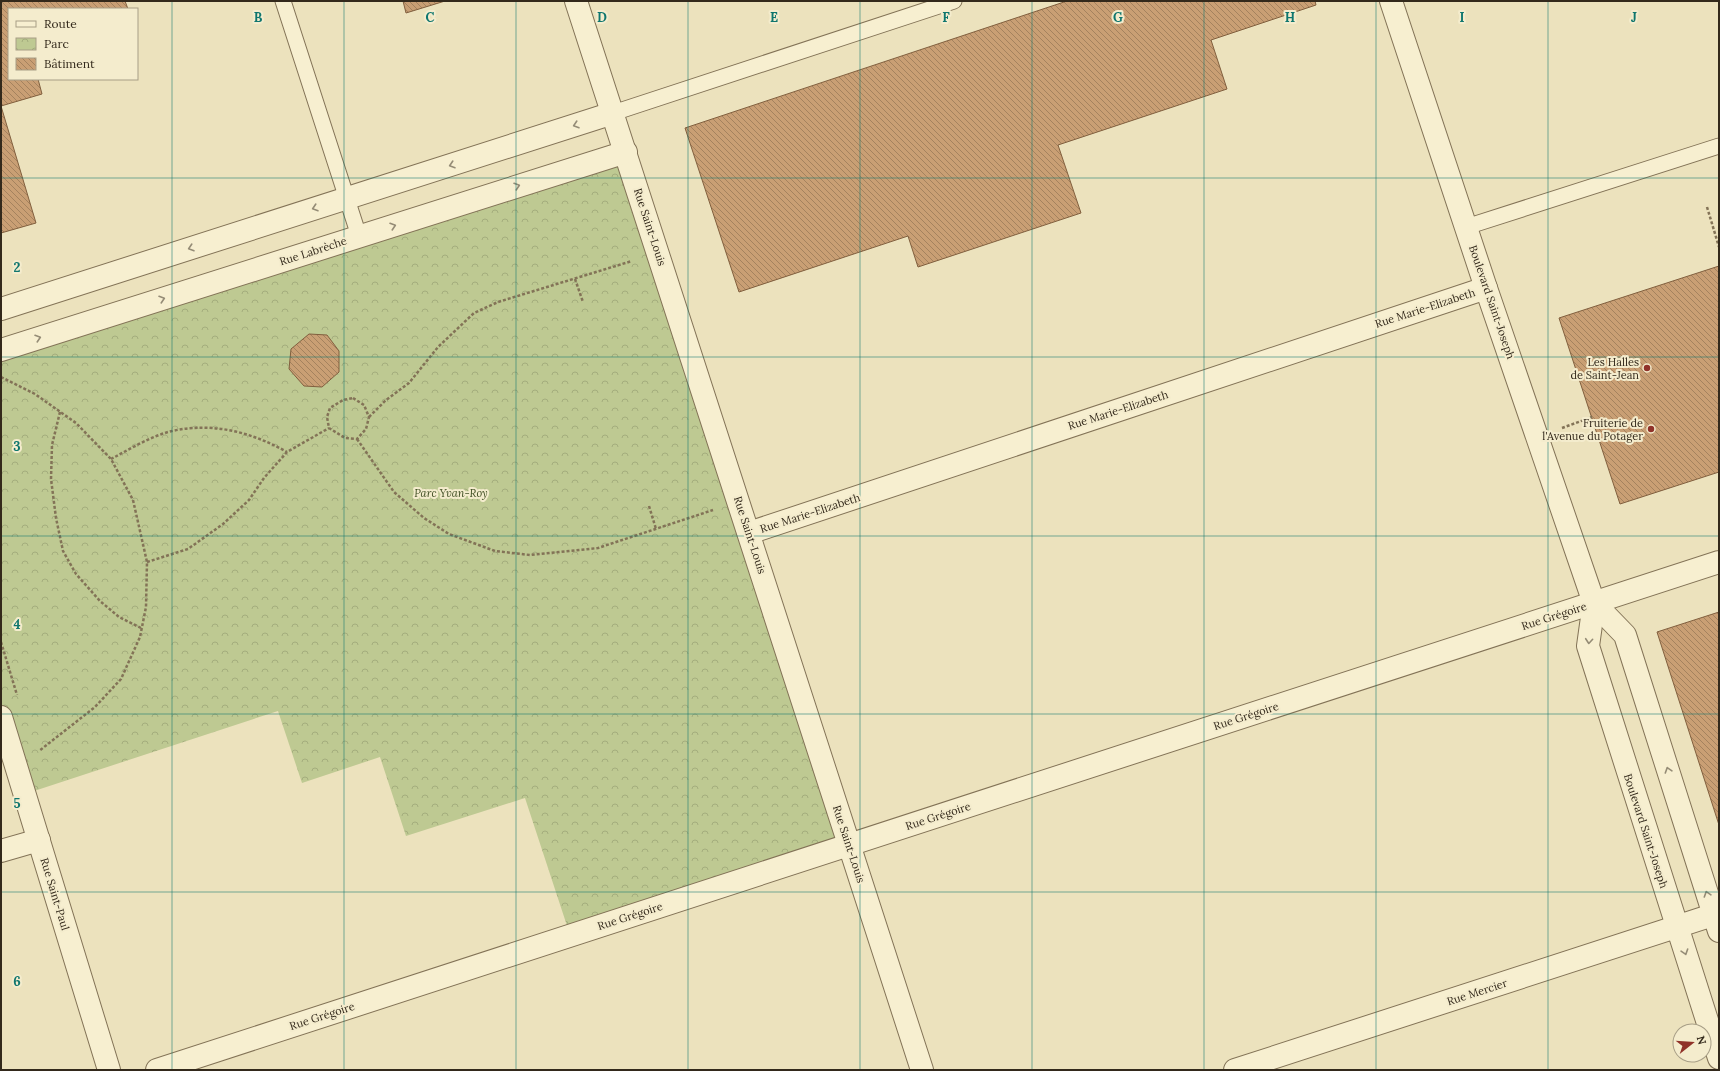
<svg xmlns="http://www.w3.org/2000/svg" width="1720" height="1071" font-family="Lora,serif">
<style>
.park{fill:url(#park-crowns)}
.building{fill:url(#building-back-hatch);stroke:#815f3e}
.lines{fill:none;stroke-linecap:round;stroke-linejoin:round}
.lane-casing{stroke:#837357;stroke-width:17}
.street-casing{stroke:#837357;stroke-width:24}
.path{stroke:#837357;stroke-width:2.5;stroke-dasharray:3 2;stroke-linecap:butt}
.lane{stroke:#f7efd0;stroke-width:15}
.street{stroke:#f7efd0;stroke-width:22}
.oneway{stroke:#958c76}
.grid{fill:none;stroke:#0f766e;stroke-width:1;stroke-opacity:0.55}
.poi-dot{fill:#903229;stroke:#f4eccd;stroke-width:1.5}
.labels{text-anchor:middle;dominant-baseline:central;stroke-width:4;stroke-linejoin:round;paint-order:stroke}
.street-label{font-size:11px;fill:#33291b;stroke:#f4eccd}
.poi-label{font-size:11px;fill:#33291b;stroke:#f4eccd;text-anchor:end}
.park-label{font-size:11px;font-style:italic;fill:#404f23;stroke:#f4eccd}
.grid-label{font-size:13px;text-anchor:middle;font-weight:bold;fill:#0f766e;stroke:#f4eccd;stroke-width:4;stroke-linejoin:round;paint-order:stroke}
</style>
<defs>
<pattern id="park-crowns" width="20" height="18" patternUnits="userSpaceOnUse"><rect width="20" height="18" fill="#bec992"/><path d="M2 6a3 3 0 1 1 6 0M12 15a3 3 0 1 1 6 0" fill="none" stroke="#a4ad7d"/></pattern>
<pattern id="building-back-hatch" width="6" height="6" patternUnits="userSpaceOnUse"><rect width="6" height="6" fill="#c99f74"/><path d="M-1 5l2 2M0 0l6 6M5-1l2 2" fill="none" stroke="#a4825e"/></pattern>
</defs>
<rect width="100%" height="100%" fill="#ece2bd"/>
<polygon class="park" points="629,151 852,855 572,941 525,798 406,836 380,757 302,783 278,711 25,794 1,717 1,350"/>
<g class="building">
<polygon points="1,1 125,1 128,9 9,9 9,79 38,79 42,94 1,106"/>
<polygon points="403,1 445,1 406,13"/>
<polygon points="1067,1 1315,1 1316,5 1211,40 1227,89 1058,145 1081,213 918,267 908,236 739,292 685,128"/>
<polygon points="1,106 36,223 1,233"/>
<polygon points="1719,266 1719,472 1620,504 1559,318"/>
<polygon points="309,334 327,335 339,351 339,372 322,387 304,386 289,369 291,349"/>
<polygon points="1719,612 1719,825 1657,632"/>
</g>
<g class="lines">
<defs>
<g id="lane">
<polyline points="283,1 359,236"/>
<polyline points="613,113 954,1"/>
<polyline points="1466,227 1719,146"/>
</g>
<g id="street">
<polyline points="576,1 922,1070"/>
<polyline points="1391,1 1486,288 1594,603 1625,635 1719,931"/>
<polyline points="1,309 613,113"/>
<polyline points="1,350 626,152"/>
<polyline points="749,533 1486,288"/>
<polyline points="1594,603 1588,646 1719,1058"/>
<polyline points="1,717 109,1070"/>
<polyline points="1,851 39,840"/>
<polyline points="157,1070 1719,562"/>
<polyline points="1235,1070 1719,913"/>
</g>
</defs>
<use href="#lane" class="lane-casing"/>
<use href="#street" class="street-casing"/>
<g class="path">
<polyline points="1707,207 1719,247"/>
<polyline points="575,279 583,302"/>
<polyline points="1,377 35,394 76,423 111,459 133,500 147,562 146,607 140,637 121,679 95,707 39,751"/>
<polygon points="353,398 364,405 369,417 366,429 357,439 345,438 329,428 327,417 330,408 343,400"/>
<polyline points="60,412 52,445 51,479 56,518 63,551 76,574 100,601 119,617 141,628"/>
<polyline points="369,417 386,400 409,383 438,347 474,313 498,302 632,261"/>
<polyline points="1562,428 1592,417"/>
<polyline points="357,439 394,492 424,518 449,534 495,551 530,555 598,548 713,510"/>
<path d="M111,459c19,-10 40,-23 61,-28 41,-9 79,1 115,21"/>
<polyline points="649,506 656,529"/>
<polyline points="147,562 188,549 223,524 249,500 264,478 287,452 329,428"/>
<polyline points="1,642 17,695"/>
</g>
<use href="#lane" class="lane"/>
<use href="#street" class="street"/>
</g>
<defs><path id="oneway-chevron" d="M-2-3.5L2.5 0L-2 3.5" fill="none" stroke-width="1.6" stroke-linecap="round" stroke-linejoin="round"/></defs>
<g class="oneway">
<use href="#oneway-chevron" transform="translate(576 125) rotate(162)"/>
<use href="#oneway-chevron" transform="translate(452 165) rotate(162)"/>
<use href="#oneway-chevron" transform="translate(517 186) rotate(-18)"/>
<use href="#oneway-chevron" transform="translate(315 208) rotate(162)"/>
<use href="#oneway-chevron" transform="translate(393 226) rotate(-18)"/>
<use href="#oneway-chevron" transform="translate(191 248) rotate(162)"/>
<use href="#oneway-chevron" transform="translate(162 299) rotate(-18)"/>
<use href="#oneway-chevron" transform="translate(38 338) rotate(-18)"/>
<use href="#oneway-chevron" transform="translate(1589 641) rotate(95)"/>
<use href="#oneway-chevron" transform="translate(1668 770) rotate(-108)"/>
<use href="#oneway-chevron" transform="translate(1707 894) rotate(-108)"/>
<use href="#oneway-chevron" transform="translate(1685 952) rotate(72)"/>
</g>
<path class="grid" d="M172,1v1069M344,1v1069M516,1v1069M688,1v1069M860,1v1069M1032,1v1069M1204,1v1069M1376,1v1069M1548,1v1069M1,178h1718M1,357h1718M1,536h1718M1,714h1718M1,892h1718"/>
<g class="poi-dot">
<circle cx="1647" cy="368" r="4"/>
<circle cx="1651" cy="429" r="4"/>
</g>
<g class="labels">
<g class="street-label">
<text transform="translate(650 227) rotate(72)">Rue Saint-Louis</text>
<text transform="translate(313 251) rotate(-18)">Rue Labrèche</text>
<text transform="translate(1492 302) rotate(71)">Boulevard Saint-Joseph</text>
<text transform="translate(1425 308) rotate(-18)">Rue Marie-Elizabeth</text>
<text transform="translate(1118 410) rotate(-18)">Rue Marie-Elizabeth</text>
<text transform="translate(810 513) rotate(-18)">Rue Marie-Elizabeth</text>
<text transform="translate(750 535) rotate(72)">Rue Saint-Louis</text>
<text transform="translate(1554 616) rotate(-18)">Rue Grégoire</text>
<text transform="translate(1246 716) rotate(-18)">Rue Grégoire</text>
<text transform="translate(938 816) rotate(-18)">Rue Grégoire</text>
<text transform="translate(1646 831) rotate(72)">Boulevard Saint-Joseph</text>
<text transform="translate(849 844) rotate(72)">Rue Saint-Louis</text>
<text transform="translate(55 894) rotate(73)">Rue Saint-Paul</text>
<text transform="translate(630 916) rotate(-18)">Rue Grégoire</text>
<text transform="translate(1477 992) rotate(-18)">Rue Mercier</text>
<text transform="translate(322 1016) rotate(-18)">Rue Grégoire</text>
</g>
<g class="poi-label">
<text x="1639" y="362">Les Halles<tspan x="1639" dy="13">de Saint-Jean</tspan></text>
<text x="1643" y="423">Fruiterie de<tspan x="1643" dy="13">l'Avenue du Potager</tspan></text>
</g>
<g class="park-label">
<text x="451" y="493">Parc Yvan-Roy</text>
</g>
</g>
<g class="grid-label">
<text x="258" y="22">B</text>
<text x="430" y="22">C</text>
<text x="602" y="22">D</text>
<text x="774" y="22">E</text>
<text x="946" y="22">F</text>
<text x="1118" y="22">G</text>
<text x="1290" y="22">H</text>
<text x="1462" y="22">I</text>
<text x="1634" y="22">J</text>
<text x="17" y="272">2</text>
<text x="17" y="451">3</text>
<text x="17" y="629">4</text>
<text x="17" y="808">5</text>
<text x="17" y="986">6</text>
</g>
<rect width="1720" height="1071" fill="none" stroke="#33291b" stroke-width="4"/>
<rect x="8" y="8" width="130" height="72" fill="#f4eccd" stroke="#a79e86"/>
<rect x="16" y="21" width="20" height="6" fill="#f7efd0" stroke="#a79e86"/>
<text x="44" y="28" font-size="12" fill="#33291b">Route</text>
<rect x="16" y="38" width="20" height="12" fill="url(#park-crowns)" stroke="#a79e86"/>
<text x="44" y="48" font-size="12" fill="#33291b">Parc</text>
<rect x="16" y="58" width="20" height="12" fill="url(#building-back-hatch)" stroke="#a79e86"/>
<text x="44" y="68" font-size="12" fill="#33291b">Bâtiment</text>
<g transform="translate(1692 1043) rotate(73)"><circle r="19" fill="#f4eccd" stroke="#a79e86"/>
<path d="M0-3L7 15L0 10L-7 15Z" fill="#903229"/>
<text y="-6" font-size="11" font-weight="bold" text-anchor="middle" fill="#33291b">N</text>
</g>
</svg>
